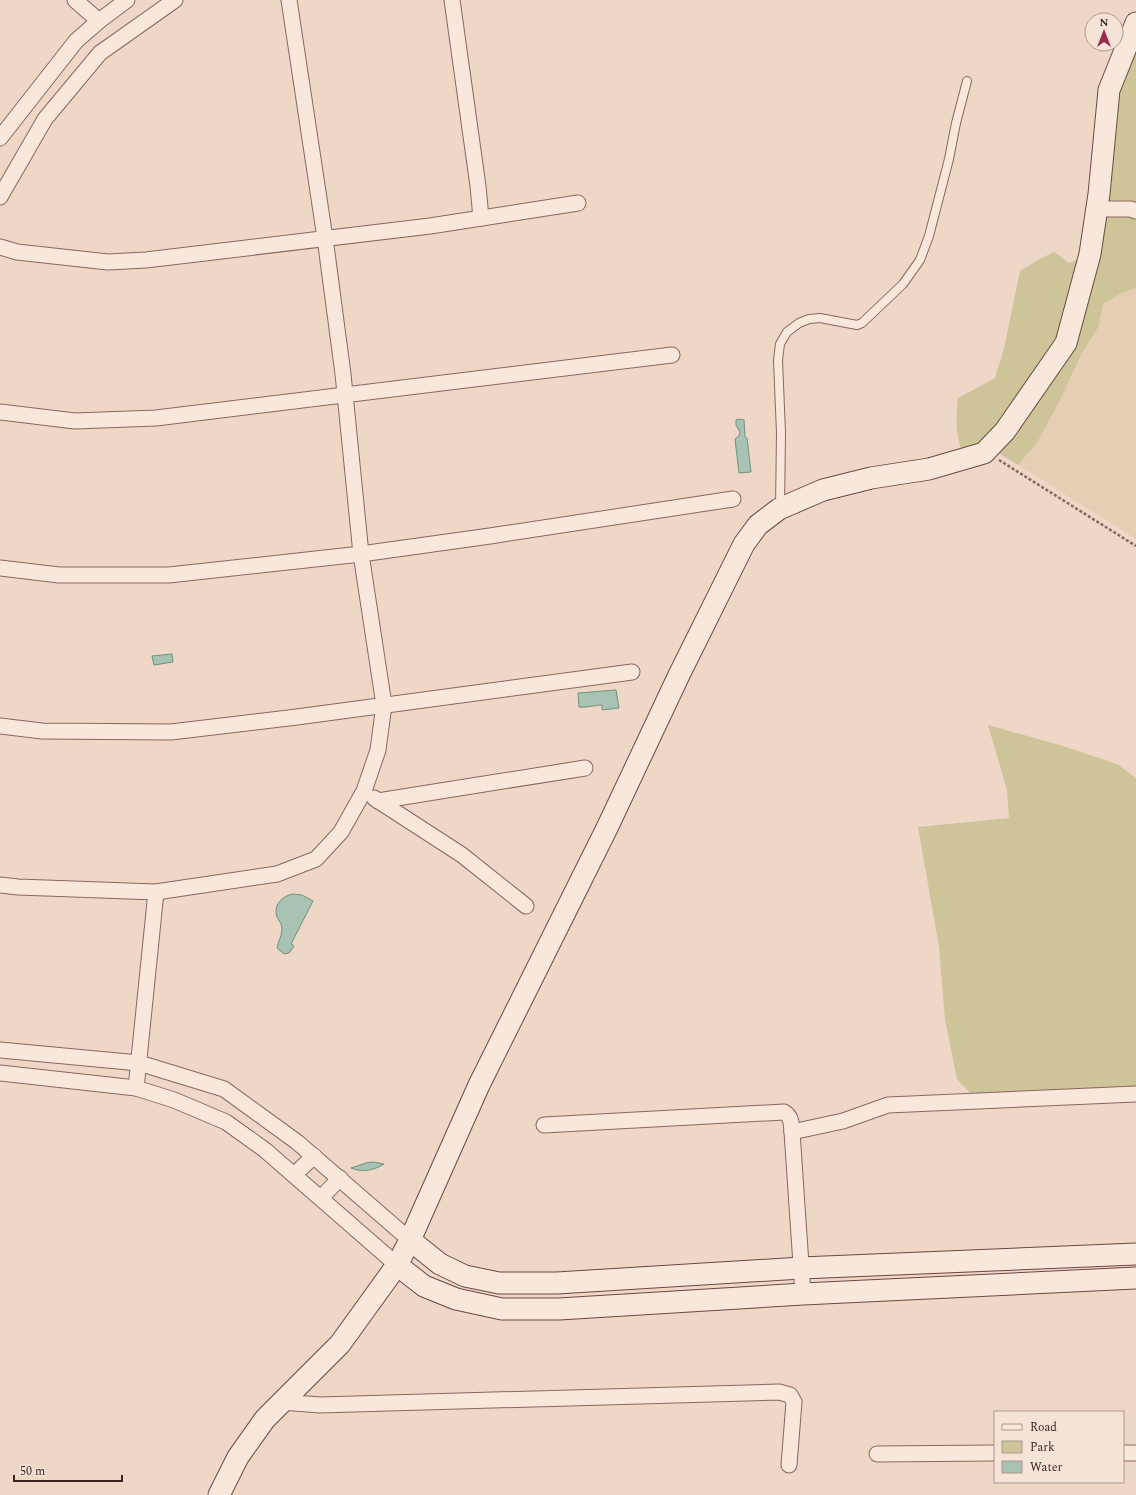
<svg xmlns="http://www.w3.org/2000/svg" width="1136" height="1495" font-family="Spectral,serif">
<style>
.farmland{fill:#e5ceb4}
.green{fill:#cdc49a}
.water{fill:#a8c3b3;stroke:#6e917e}
.lines{fill:none;stroke-linecap:round;stroke-linejoin:round}
.lane-casing{stroke:#8b665c;stroke-width:10}
.street-casing{stroke:#8b665c;stroke-width:17}
.secondary-casing{stroke:#6d483f;stroke-width:23}
.path{stroke:#8b665c;stroke-width:2.5;stroke-dasharray:3 2;stroke-linecap:butt}
.lane{stroke:#f9e7db;stroke-width:8}
.street{stroke:#f9e7db;stroke-width:15}
.secondary{stroke:#f9e7db;stroke-width:21}
</style>
<rect width="100%" height="100%" fill="#efd7c7"/>
<polygon class="farmland" points="1136,288 1136,539 1018,465 1037,443 1081,355 1099,326 1103,304 1120,294"/>
<g class="green">
<path d="M1136,23v265l-16,6 -17,10 -4,22 -18,29 -21,45 -23,43 -19,22 -23,-14h-33c-7,-18 -6,-34 -4,-53l37,-20 9,-30 16,-77 20,-12 14,-7 15,11 21,-9 19,-164z"/>
<polygon points="988,725 1063,746 1117,764 1136,778 1136,1090 970,1093 957,1079 945,1020 939,947 918,827 1009,818 1007,790"/>
</g>
<g class="water">
<polygon points="739,419 744,420 745,437 747,438 751,472 739,473 735,439 739,436 740,432 736,425 736,420"/>
<polygon points="172,654 173,662 154,665 152,656"/>
<path d="M616,690l3,18 -17,2v-5c-7,0 -15,3 -23,2l-1,-14z"/>
<path d="M293,894l9,1 11,6 -22,43 3,2 -5,7 -5,1 -7,-6c1,-6 5,-12 5,-19 0,-5 -3,-8 -5,-12 -4,-12 5,-21 16,-23z"/>
<path d="M373,1162l11,2c-9,6 -22,9 -33,4l15,-5z"/>
</g>
<g class="lines">
<defs>
<polyline id="lane" points="780,508 781,433 778,360 780,344 787,332 799,323 809,319 820,318 857,325 862,323 903,284 920,260 929,236 949,159 956,123 967,81"/>
<g id="street">
<polyline points="75,0 99,21"/>
<polyline points="452,0 478,186 481,218"/>
<polyline points="0,138 76,41 99,21 127,0"/>
<polyline points="0,197 45,119 100,53 175,0"/>
<polyline points="1097,209 1131,209 1136,211"/>
<polyline points="0,247 17,252 108,262 146,260 430,226 578,203"/>
<polyline points="0,412 75,421 156,418 672,355"/>
<polyline points="0,568 59,575 169,575 361,554 490,536 733,499"/>
<polyline points="0,726 42,731 171,732 297,717 632,672"/>
<polyline points="374,798 462,855 526,906"/>
<polyline points="378,801 585,768"/>
<polyline points="0,885 18,887 156,892 277,874 316,859 341,832 364,791 378,750 384,705 361,554 343,374 325,238 289,0"/>
<polyline points="0,1050 139,1063 224,1089 297,1142 410,1240"/>
<polyline points="0,1073 136,1088 174,1100 226,1122 265,1150 397,1265"/>
<polyline points="136,1088 156,892"/>
<path d="M544,1125l240,-13c8,5 7,11 8,20l11,162"/>
<polyline points="792,1132 843,1121 888,1105 1136,1094"/>
<polyline points="294,1175 314,1156"/>
<polyline points="321,1198 340,1178"/>
<polyline points="281,1402 320,1405 779,1392 790,1395 794,1402 789,1465"/>
<polyline points="1123,1453 1136,1453"/>
<polyline points="877,1454 995,1453"/>
</g>
<g id="secondary">
<polyline points="410,1240 440,1264 465,1276 499,1283 557,1283 801,1268 1136,1254"/>
<polyline points="397,1265 424,1286 456,1299 502,1309 559,1309 803,1294 1136,1278"/>
<polyline points="219,1495 238,1457 265,1419 340,1344 397,1265 410,1240 479,1085 607,828 679,675 744,544 758,525 779,509 823,490 871,478 929,469 984,453 1005,431 1066,343 1090,254 1099,194 1109,90 1136,23"/>
</g>
</defs>
<use href="#lane" class="lane-casing"/>
<use href="#street" class="street-casing"/>
<use href="#secondary" class="secondary-casing"/>
<polyline class="path" points="999,460 1136,546"/>
<use href="#lane" class="lane"/>
<use href="#street" class="street"/>
<use href="#secondary" class="secondary"/>
</g>
<rect x="994" y="1411" width="130" height="72" fill="#f6e3d7" stroke="#ab978e"/>
<rect x="1002" y="1424" width="20" height="6" fill="#f9e7db" stroke="#ab978e"/>
<text x="1030" y="1431" font-size="12" fill="#3b2420">Road</text>
<rect x="1002" y="1441" width="20" height="12" fill="#cdc49a" stroke="#ab978e"/>
<text x="1030" y="1451" font-size="12" fill="#3b2420">Park</text>
<rect x="1002" y="1461" width="20" height="12" fill="#a8c3b3" stroke="#ab978e"/>
<text x="1030" y="1471" font-size="12" fill="#3b2420">Water</text>
<g transform="translate(1104 32)"><circle r="19" fill="#f6e3d7" stroke="#ab978e"/>
<path d="M0-3L7 15L0 10L-7 15Z" fill="#9a2b4f"/>
<text y="-6" font-size="11" font-weight="bold" text-anchor="middle" fill="#3b2420">N</text>
</g>
<path d="M14 1475v6h108v-6" fill="none" stroke="#3b2420" stroke-width="2"/>
<text x="20" y="1475" font-size="12" fill="#3b2420" stroke="#f6e3d7" stroke-width="3" paint-order="stroke">50 m</text>
</svg>
